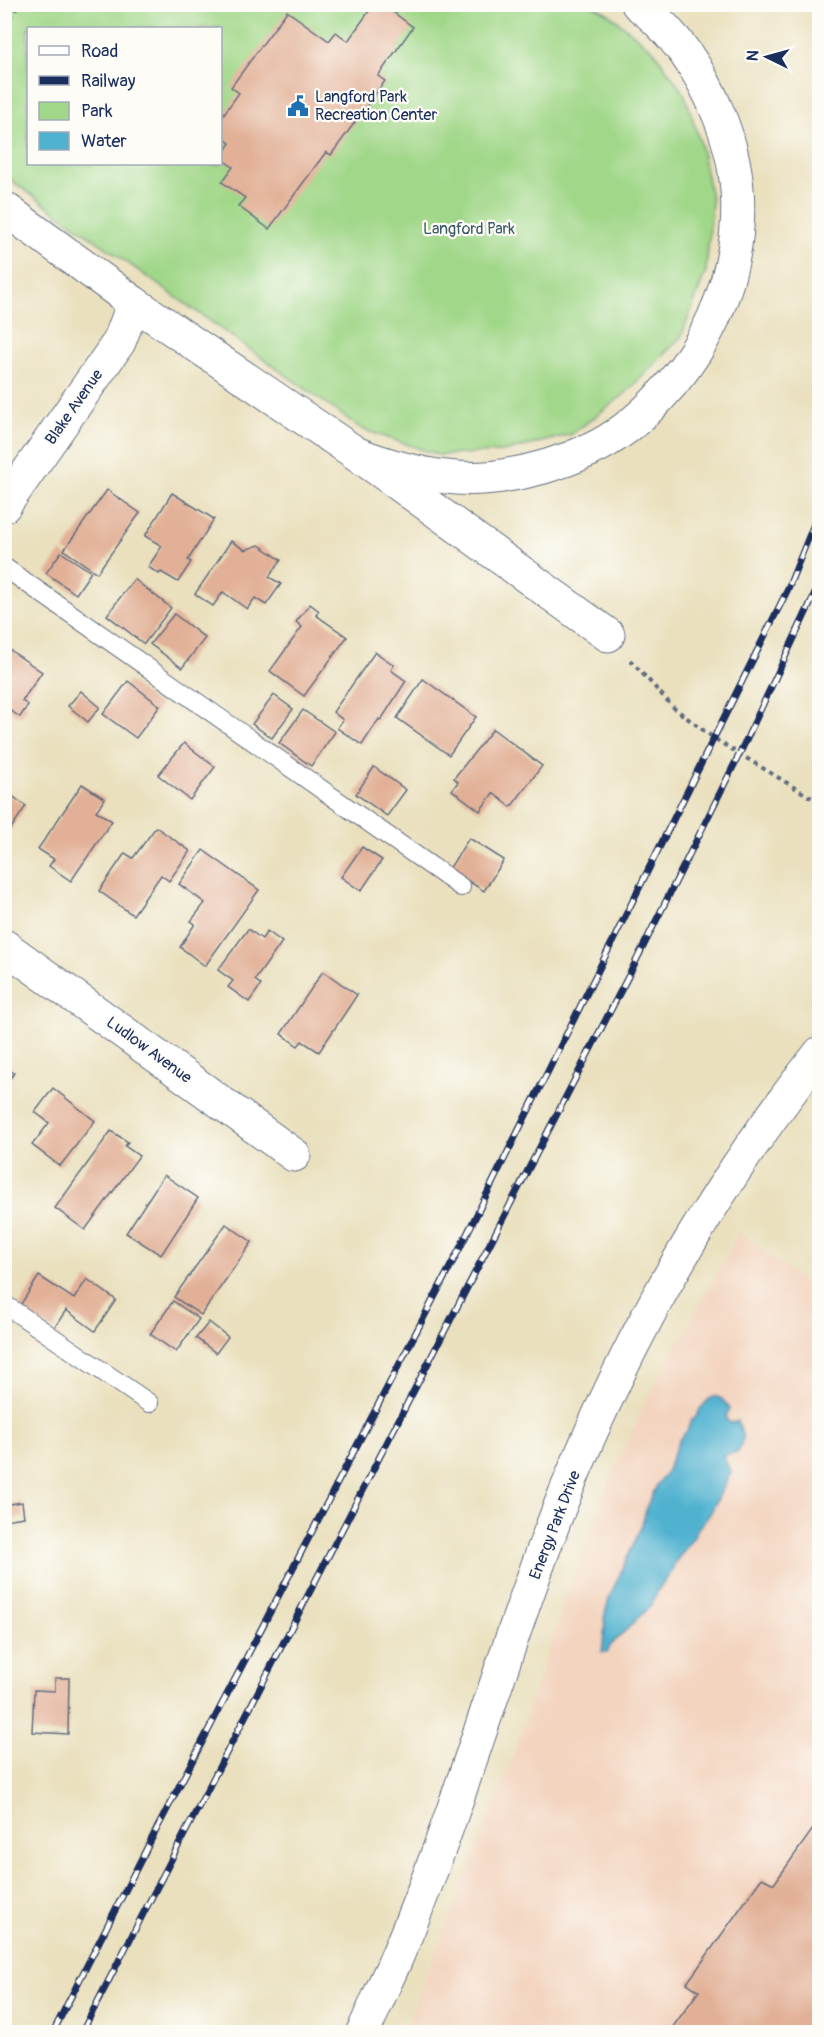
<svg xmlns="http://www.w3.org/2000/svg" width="824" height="2037" font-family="Pangolin,sans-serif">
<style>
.built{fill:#f3d4bf}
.green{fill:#a0d788;stroke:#5e8373;stroke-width:1.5;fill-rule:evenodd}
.water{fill:#51b2d0;stroke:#367097;stroke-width:1.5}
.building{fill:#e2b096}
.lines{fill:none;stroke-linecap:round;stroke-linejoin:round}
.service-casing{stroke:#636d80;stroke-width:20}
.minor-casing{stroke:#636d80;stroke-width:35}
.tertiary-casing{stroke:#636d80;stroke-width:35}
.path{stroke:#636d80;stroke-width:4;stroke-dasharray:4.5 4.5;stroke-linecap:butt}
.service{stroke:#fff;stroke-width:18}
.minor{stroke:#fff;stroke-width:33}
.tertiary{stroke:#fff;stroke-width:33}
.rail-casing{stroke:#1b2f5e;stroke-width:7}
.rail{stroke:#fdfcf7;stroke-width:4.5;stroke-dasharray:14;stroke-linecap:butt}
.labels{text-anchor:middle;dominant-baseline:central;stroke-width:4.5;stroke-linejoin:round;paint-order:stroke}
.poi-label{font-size:16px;fill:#1b2f5e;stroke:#fdfcf7;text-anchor:start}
.park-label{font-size:16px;fill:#3c5968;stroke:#fdfcf7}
.street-label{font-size:16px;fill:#1b2f5e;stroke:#fdfcf7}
</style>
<rect width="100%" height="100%" fill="#fdfcf7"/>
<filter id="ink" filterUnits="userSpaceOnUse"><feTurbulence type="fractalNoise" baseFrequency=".0167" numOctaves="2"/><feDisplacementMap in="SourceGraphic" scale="12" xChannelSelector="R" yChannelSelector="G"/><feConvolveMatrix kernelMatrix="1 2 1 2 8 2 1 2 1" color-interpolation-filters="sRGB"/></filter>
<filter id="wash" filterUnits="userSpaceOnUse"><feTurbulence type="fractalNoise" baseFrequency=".008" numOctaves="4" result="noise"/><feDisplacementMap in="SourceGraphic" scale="24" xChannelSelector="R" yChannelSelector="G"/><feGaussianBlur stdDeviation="1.35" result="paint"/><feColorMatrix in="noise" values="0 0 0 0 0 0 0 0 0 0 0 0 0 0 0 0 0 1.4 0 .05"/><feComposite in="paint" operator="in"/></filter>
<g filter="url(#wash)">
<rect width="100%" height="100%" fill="#eae0be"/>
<polygon class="built" points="739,1233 819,1293 819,2032 404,2032 512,1759 569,1590 608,1484 643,1407"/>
<path class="green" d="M590,4l19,10 45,37 31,44 15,47 12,60 -6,69 -25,66 -55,56 -54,41 -69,18 -65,3 -76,-26 -357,-253v-171zM28,28h192v136h-192z"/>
<polygon class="water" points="715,1396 722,1399 730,1409 726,1416 727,1421 732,1423 738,1421 743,1438 738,1452 725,1455 725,1461 731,1472 711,1512 696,1531 694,1537 674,1564 672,1572 660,1587 651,1605 610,1646 607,1652 602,1652 605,1626 604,1618 609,1598 642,1525 647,1506 658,1483 665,1475 679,1440 687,1431 691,1421 697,1416 700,1409 708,1400"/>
<g id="blocks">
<g class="building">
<polygon points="374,4 382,4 413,27 378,76 385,81 331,155 326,152 269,229 238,206 245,198 222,182 233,167 220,158 230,143 220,136 220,119 239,93 231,87 287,11 329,41 336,32 348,41"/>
<polygon points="107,490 140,513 97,573 64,550"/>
<polygon points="172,493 214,519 188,560 191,562 178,582 161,572 159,574 148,567 162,546 145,536"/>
<polygon points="231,541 245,550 259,545 281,560 269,577 281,584 266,605 255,598 247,609 223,592 213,606 195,594"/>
<polygon points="61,552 91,572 76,594 46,573"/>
<polygon points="134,579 171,608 144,644 107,615"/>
<polygon points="310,604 319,611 316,615 347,637 304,696 270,671 302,627 296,622"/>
<polygon points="174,614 205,638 182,668 150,644"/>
<polygon points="4,646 42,672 22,701 28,705 20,717 4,706"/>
<polygon points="375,652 394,665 391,670 406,681 381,720 379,719 362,745 337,728 343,720 333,712"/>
<polygon points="423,679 476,717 449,755 397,718"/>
<polygon points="128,681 160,706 136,738 103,714"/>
<polygon points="81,691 100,707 88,722 68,706"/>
<polygon points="274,695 293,709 272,738 252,724"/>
<polygon points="303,710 335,732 311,766 279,743"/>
<polygon points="493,729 542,766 511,807 493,793 480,811 452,790 458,782 454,778"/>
<polygon points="184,743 215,767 190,800 158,775"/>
<polygon points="374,767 406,790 387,816 356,794"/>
<polygon points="82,784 105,799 96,811 112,821 71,881 49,866 54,859 38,849"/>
<polygon points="4,790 26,806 6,836 4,835"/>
<polygon points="156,827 190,851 169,881 161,875 133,915 99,891 125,853 133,858"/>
<polygon points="469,838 504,860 484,891 449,869"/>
<polygon points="362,847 382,860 361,891 341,877"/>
<polygon points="203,850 259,890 205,966 180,947 195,924 191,921 205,903 179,884"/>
<polygon points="248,929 262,939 267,931 282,942 255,980 261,985 249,1002 228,987 233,981 218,970"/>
<polygon points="323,971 357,995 319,1052 302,1041 298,1046 281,1034"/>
<polygon points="4,1066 14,1073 4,1087"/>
<polygon points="53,1088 95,1121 60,1166 32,1145 49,1123 35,1112"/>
<polygon points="111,1131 128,1142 125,1146 139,1156 85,1230 55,1208"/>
<polygon points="164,1175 198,1198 161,1255 126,1233"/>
<polygon points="226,1224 252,1242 201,1315 174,1297"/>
<polygon points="39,1276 74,1299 87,1279 116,1300 95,1331 66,1310 53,1330 19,1307"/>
<polygon points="173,1301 199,1319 176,1352 150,1334"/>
<polygon points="209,1322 228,1337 216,1353 196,1338"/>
<polygon points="22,1502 24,1517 5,1520 4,1505"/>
<polygon points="55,1678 69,1678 68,1734 32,1732 34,1690 55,1691"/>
<polygon points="820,1819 820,2032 669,2032 699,1991 687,1983 762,1878 774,1884"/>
</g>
</g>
</g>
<g filter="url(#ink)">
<use href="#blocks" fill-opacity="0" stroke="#636d80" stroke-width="1.5"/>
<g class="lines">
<defs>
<g id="service">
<polyline points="4,567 461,887"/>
<polyline points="4,1304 149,1403"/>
</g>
<g id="minor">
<polyline points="4,208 134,303 357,454 608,635"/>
<path d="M357,454c43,16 91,29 138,23 32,-4 66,-14 95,-27 26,-12 50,-32 69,-52 73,-77 101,-186 59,-285 -17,-42 -44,-81 -80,-109"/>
<polyline points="4,506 119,342 134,303"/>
<polyline points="4,946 294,1155"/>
</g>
<path id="tertiary" d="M363,2032c10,-21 19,-43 29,-64 66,-152 109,-313 170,-467 64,-160 151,-313 258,-448"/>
</defs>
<use href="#service" class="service-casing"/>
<use href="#minor" class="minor-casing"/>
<use href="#tertiary" class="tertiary-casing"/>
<g class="path">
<polyline points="4,25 19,4"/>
<polyline points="630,660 674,708 715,739 820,803"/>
</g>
<use href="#service" class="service"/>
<use href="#minor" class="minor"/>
<use href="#tertiary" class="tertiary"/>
<defs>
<g id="rail">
<polyline points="53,2032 150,1842 460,1248 787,591 820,509"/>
<polyline points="82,2032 632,969 740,753 820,583"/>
</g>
</defs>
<use href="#rail" class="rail-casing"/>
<use href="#rail" class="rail"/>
</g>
</g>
<defs>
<symbol id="civic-bare" viewBox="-9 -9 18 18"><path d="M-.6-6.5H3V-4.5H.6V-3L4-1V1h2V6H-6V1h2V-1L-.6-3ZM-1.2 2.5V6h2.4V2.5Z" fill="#1f6fb2" stroke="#fdfcf7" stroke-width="2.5" paint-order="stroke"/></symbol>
</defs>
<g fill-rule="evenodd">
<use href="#civic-bare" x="283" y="91" width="30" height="30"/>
</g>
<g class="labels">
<g class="poi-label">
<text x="315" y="97">Langford Park<tspan x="315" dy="18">Recreation Center</tspan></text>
</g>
<g class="park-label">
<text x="469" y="229">Langford Park</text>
</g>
<g class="street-label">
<text transform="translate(74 407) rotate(-55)">Blake Avenue</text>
<text transform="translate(149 1050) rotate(36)">Ludlow Avenue</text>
<text transform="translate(555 1525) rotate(-69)">Energy Park Drive</text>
</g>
</g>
<rect width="824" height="2037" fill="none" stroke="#fdfcf7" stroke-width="24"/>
<rect x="27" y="27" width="195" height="138" fill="#fdfcf7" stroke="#a3aaba" stroke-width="1.5"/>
<rect x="39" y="46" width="30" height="9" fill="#ffffff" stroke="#a3aaba" stroke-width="1.5"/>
<text x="81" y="57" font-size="18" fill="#1b2f5e">Road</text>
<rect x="39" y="76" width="30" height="9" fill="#1b2f5e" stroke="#a3aaba" stroke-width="1.5"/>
<text x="81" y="87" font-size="18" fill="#1b2f5e">Railway</text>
<rect x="39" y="102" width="30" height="18" fill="#a0d788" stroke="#a3aaba" stroke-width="1.5"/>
<text x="81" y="117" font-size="18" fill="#1b2f5e">Park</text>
<rect x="39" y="132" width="30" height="18" fill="#51b2d0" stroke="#a3aaba" stroke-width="1.5"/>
<text x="81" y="147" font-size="18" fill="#1b2f5e">Water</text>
<g transform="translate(767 57) rotate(275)" stroke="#fdfcf7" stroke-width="4.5" paint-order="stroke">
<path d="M0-4.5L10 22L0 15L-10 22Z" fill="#1b2f5e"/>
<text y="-9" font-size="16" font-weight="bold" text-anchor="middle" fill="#1b2f5e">N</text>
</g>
</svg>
